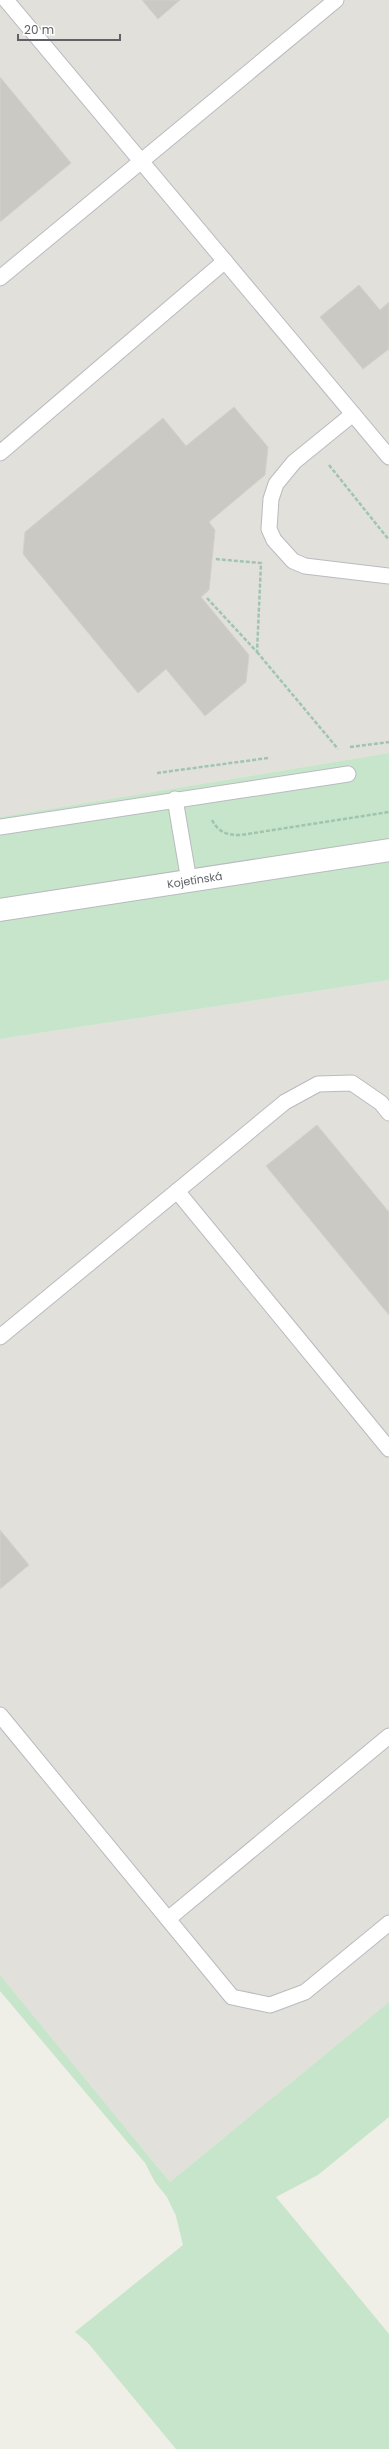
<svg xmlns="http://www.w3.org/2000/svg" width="389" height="2449" font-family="Poppins,sans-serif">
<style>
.industrial{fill:#e2e0db}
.green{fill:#c6e5ca}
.building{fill:#cbc9c4;stroke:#d4d1c6}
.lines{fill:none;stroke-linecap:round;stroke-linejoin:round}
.service-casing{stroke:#b9bbc0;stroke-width:17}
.secondary-casing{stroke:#b9babf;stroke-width:24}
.path{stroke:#a0c5af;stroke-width:2.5;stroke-dasharray:4 2;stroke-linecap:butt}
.service{stroke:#fff;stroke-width:15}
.secondary{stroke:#fff;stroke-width:22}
.labels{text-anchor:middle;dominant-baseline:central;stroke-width:4;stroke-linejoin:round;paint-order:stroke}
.street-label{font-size:11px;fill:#5f6166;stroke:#fff}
</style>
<rect width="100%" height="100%" fill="#efefe7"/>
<g class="industrial">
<polygon points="0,0 389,0 389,753 0,817"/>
<polygon points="389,980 389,2002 170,2182 0,1975 0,1039"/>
</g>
<g class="green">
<polygon points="389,753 389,980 0,1039 0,817"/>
<polygon points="0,1975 170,2182 389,2002 389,2117 318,2175 276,2197 389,2334 389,2449 176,2449 88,2343 75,2332 183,2245 176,2216 167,2197 155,2182 145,2163 0,1991"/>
</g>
<g class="building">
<polygon points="142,0 180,0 158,19"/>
<polygon points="0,77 71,163 0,222"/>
<polygon points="359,285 380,310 389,302 389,349 363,369 320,317"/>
<polygon points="234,407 268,447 265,475 209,522 215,530 209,590 201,597 249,655 246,682 205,716 166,669 138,693 23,554 25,532 163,418 186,446"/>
<polygon points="317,1125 389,1212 389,1315 266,1166"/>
<polygon points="0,1530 29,1565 0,1589"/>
</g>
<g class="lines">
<defs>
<g id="service">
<polyline points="6,0 389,457"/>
<polyline points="0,278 336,0"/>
<polyline points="353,414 294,462 276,484 271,499 269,529 274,540 293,561 305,566 389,576"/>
<polyline points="0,453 225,261"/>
<polyline points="175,799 189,881"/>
<polyline points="0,827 348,774"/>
<polyline points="177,1191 389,1449"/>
<polyline points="0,1337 285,1102 318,1084 352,1083 381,1103 389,1113"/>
<polyline points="0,1715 232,1997 270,2005 305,1992 389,1923"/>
<polyline points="168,1919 389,1736"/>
</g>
<g id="secondary">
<path id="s1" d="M0,910l389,-60"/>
</g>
</defs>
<use href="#service" class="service-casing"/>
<use href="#secondary" class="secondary-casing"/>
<g class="path">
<polyline points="329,465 389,540"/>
<polyline points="207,598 257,652 261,563 215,559"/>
<polyline points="257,652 338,749"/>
<polyline points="350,747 389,742"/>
<polyline points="157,773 268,758"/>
<path d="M212,820c7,13 15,15 29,15l148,-23"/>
</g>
<use href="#service" class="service"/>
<use href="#secondary" class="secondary"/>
</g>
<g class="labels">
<g class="street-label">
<text stroke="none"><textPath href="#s1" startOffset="197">Kojetínská</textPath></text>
</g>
</g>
<path d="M18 34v6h102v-6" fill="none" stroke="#5f6166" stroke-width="2"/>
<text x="24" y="34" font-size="12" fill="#5f6166" stroke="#ffffff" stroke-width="3" paint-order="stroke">20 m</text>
</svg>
